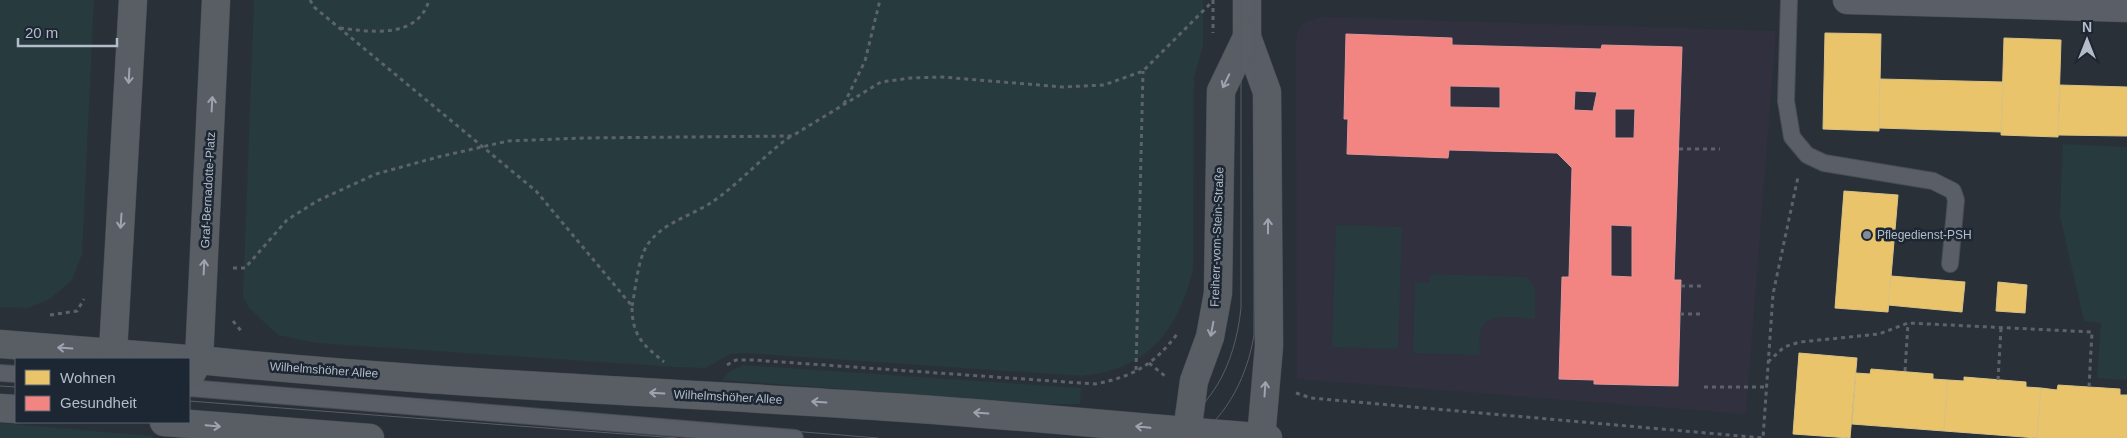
<svg xmlns="http://www.w3.org/2000/svg" width="2127" height="438" font-family="Arial,sans-serif">
<style>
.medical{fill:#31303e}
.green{fill:#273a3e}
.homes{fill:#e9c46a;stroke:#d9c286}
.health{fill:#f28482;stroke:#df9597;fill-rule:evenodd}
.lines{fill:none;stroke-linecap:round;stroke-linejoin:round}
.lane-casing{stroke:#484c53;stroke-width:18}
.street-casing{stroke:#484c53;stroke-width:29}
.secondary-casing{stroke:#484c53;stroke-width:29}
.path{stroke:#5d636a;stroke-width:3;stroke-dasharray:4 4;stroke-linecap:butt}
.lane{stroke:#5a5e66;stroke-width:16}
.street{stroke:#5a5e66;stroke-width:28}
.secondary{stroke:#595d64;stroke-width:28}
.tram{stroke:#595d64;stroke-width:1}
.oneway{stroke:#9da4b0}
.poi-dot{fill:#848b96;stroke:#1d2633;stroke-width:2}
.labels{text-anchor:middle;dominant-baseline:central;stroke-width:5;stroke-linejoin:round;paint-order:stroke}
.street-label{font-size:12px;fill:#b4bcc9;stroke:#1d2633}
.poi-label{font-size:12px;fill:#b4bcc9;stroke:#1d2633;text-anchor:start}
</style>
<rect width="100%" height="100%" fill="#2a3038"/>
<polygon class="medical" points="1321,17 1776,31 1746,414 1297,379 1296,41 1298,31 1304,23"/>
<g class="green">
<polygon points="0,0 94,0 82,254 72,280 50,299 28,308 0,307"/>
<path d="M254,0h949v45l-9,33 -1,191c-15,62 -45,101 -112,107l-336,-23 -14,1 -26,14 -30,-1 -359,-24 -38,-8 -29,-27 -6,-11z"/>
<polygon points="2063,144 2127,147 2127,380 2097,378 2101,323 2084,321 2060,216"/>
<polygon points="1336,225 1402,227 1398,349 1332,347"/>
<path d="M1430,274l97,3 8,11v31c-14,-1 -46,-7 -53,8 -4,8 -2,20 -2,28l-67,-2 2,-71 15,1z"/>
<polygon points="744,365 1081,388 1080,404 1046,404 722,380 730,371"/>
<polygon points="0,423 152,436 152,438 0,438"/>
</g>
<g class="homes">
<polygon points="1825,33 1881,34 1879,131 1823,129"/>
<polygon points="2004,38 2061,40 2058,137 2001,135"/>
<polygon points="1880,79 2003,82 2001,132 1879,128"/>
<polygon points="2060,85 2127,87 2127,136 2058,135"/>
<polygon points="1844,191 1898,195 1888,312 1835,308"/>
<polygon points="1891,276 1965,282 1962,312 1888,305"/>
<polygon points="1998,282 2027,285 2025,313 1996,311"/>
<polygon points="1799,353 1857,358 1850,438 1793,434"/>
<polygon points="1871,369 1933,374 1933,379 1948,380 1944,431 1852,424 1856,373 1870,374"/>
<polygon points="1964,377 2026,382 2026,387 2041,388 2037,438 1944,431 1948,380 1964,381"/>
<polygon points="2058,385 2120,389 2120,395 2127,395 2127,438 2037,438 2041,388 2057,390"/>
</g>
<path class="health" d="M1346,34l106,4v7l149,4 1,-4 80,2 -8,233h7l-3,106 -84,-2v-4l-35,-1 3,-102h7l3,-109 -15,-15 -108,-3 -1,8 -101,-4 1,-35h-4zM1450,86l50,1v21l-50,-1zM1575,91l22,1 -4,19 -19,-1zM1615,109h20l-1,29h-19zM1611,225l21,1v51l-21,-1z"/>
<g class="lines">
<defs>
<g id="lane">
<polyline points="1789,0 1786,101 1792,137 1807,155 1824,163 1933,181 1953,191 1956,200 1950,264"/>
<polyline points="0,373 16,374"/>
<polyline points="189,388 795,438"/>
</g>
<polyline id="street" points="1847,0 2127,8"/>
<g id="secondary">
<polyline points="1247,0 1247,37 1267,92 1269,346 1261,438"/>
<polyline points="0,344 187,359"/>
<polyline points="119,359 113,352 133,0"/>
<path d="M189,359c232,24 466,32 700,48 126,8 253,21 379,31"/>
<polyline points="190,376 199,360 216,0"/>
<polyline points="0,408 16,409"/>
<polyline points="164,422 370,438"/>
<polyline points="1189,438 1187,432 1194,381 1210,337 1218,293 1221,91 1247,37"/>
</g>
</defs>
<use href="#lane" class="lane-casing"/>
<use href="#street" class="street-casing"/>
<use href="#secondary" class="secondary-casing"/>
<g class="path">
<path d="M310,0l4,7 222,184 96,115c0,29 10,38 32,56"/>
<polyline points="1213,0 1213,33"/>
<path d="M340,28c31,4 78,11 89,-28"/>
<polyline points="844,104 865,61 880,0"/>
<polyline points="1679,149 1720,149"/>
<polyline points="233,268 245,268 287,220 317,201 376,174 438,157 508,141 583,138 792,136 881,82 911,78 942,77 1063,87 1104,85 1143,71 1213,1"/>
<polyline points="1681,286 1705,286"/>
<path d="M632,306c4,-19 5,-42 14,-59 15,-25 47,-31 69,-47 27,-19 49,-45 76,-64"/>
<polyline points="1680,314 1704,314"/>
<polyline points="50,315 77,311 84,299"/>
<polyline points="233,321 242,332"/>
<polyline points="1768,362 1784,347 1800,342 1879,334 1908,323 2092,332 2089,387"/>
<polyline points="1149,363 1165,376"/>
<path d="M727,365l9,-5h17l342,24c37,-7 59,-19 82,-50"/>
<polyline points="1136,370 1143,71"/>
<polyline points="1905,371 1908,323"/>
<polyline points="1998,380 2001,328"/>
<polyline points="1704,387 1766,387"/>
<polyline points="1296,393 1311,398 1763,438 1773,294 1798,177"/>
</g>
<use href="#lane" class="lane"/>
<use href="#street" class="street"/>
<use href="#secondary" class="secondary"/>
<g class="tram">
<polyline points="0,367 16,369"/>
<polyline points="189,382 878,438"/>
<polyline points="0,386 16,387"/>
<polyline points="189,401 677,438"/>
<path d="M1155,438c56,-23 80,-73 86,-130v-308"/>
<path d="M1194,438c34,-21 54,-65 60,-103v-335"/>
</g>
</g>
<defs><path id="oneway-shaft" d="M-6 0H5M1.5-3L5.5 0L1.5 3" fill="none" stroke-width="1.6" stroke-linecap="round" stroke-linejoin="round" transform="scale(1.25)"/></defs>
<g class="oneway">
<use href="#oneway-shaft" transform="translate(129 76) rotate(93)"/>
<use href="#oneway-shaft" transform="translate(1226 81) rotate(116)"/>
<use href="#oneway-shaft" transform="translate(212 104) rotate(-87)"/>
<use href="#oneway-shaft" transform="translate(121 221) rotate(94)"/>
<use href="#oneway-shaft" transform="translate(1268 226) rotate(-90)"/>
<use href="#oneway-shaft" transform="translate(204 267) rotate(-87)"/>
<use href="#oneway-shaft" transform="translate(1212 329) rotate(101)"/>
<use href="#oneway-shaft" transform="translate(65 348) rotate(-176)"/>
<use href="#oneway-shaft" transform="translate(1265 389) rotate(-86)"/>
<use href="#oneway-shaft" transform="translate(657 393) rotate(-177)"/>
<use href="#oneway-shaft" transform="translate(819 402) rotate(-176)"/>
<use href="#oneway-shaft" transform="translate(981 413) rotate(-176)"/>
<use href="#oneway-shaft" transform="translate(213 426) rotate(5)"/>
<use href="#oneway-shaft" transform="translate(1143 427) rotate(-174)"/>
</g>
<circle class="poi-dot" cx="1867" cy="235" r="5"/>
<g class="labels">
<g class="street-label">
<text transform="translate(208 190) rotate(-87)">Graf-Bernadotte-Platz</text>
<text transform="translate(1217 237) rotate(-88)">Freiherr-vom-Stein-Straße</text>
<text transform="translate(324 370) rotate(4)">Wilhelmshöher Allee</text>
<text transform="translate(728 397) rotate(3)">Wilhelmshöher Allee</text>
</g>
<g class="poi-label">
<text x="1877" y="235">Pflegedienst-PSH</text>
</g>
</g>
<rect x="15" y="358" width="175" height="65" fill="#1d2633" stroke="#59626f"/>
<rect x="25" y="370" width="25" height="15" fill="#e9c46a" stroke="#59626f"/>
<text x="60" y="383" font-size="15" fill="#b4bcc9">Wohnen</text>
<rect x="25" y="396" width="25" height="15" fill="#f28482" stroke="#59626f"/>
<text x="60" y="408" font-size="15" fill="#b4bcc9">Gesundheit</text>
<g transform="translate(2087 40)" stroke="#1d2633" stroke-width="4" paint-order="stroke">
<path d="M0-4L9 19L0 12L-9 19Z" fill="#b4bcc9"/>
<text y="-8" font-size="14" font-weight="bold" text-anchor="middle" fill="#b4bcc9">N</text>
</g>
<path d="M18 38v8h99v-8" fill="none" stroke="#b4bcc9" stroke-width="2.5"/>
<text x="25" y="38" font-size="15" fill="#b4bcc9" stroke="#1d2633" stroke-width="4" paint-order="stroke">20 m</text>
</svg>
